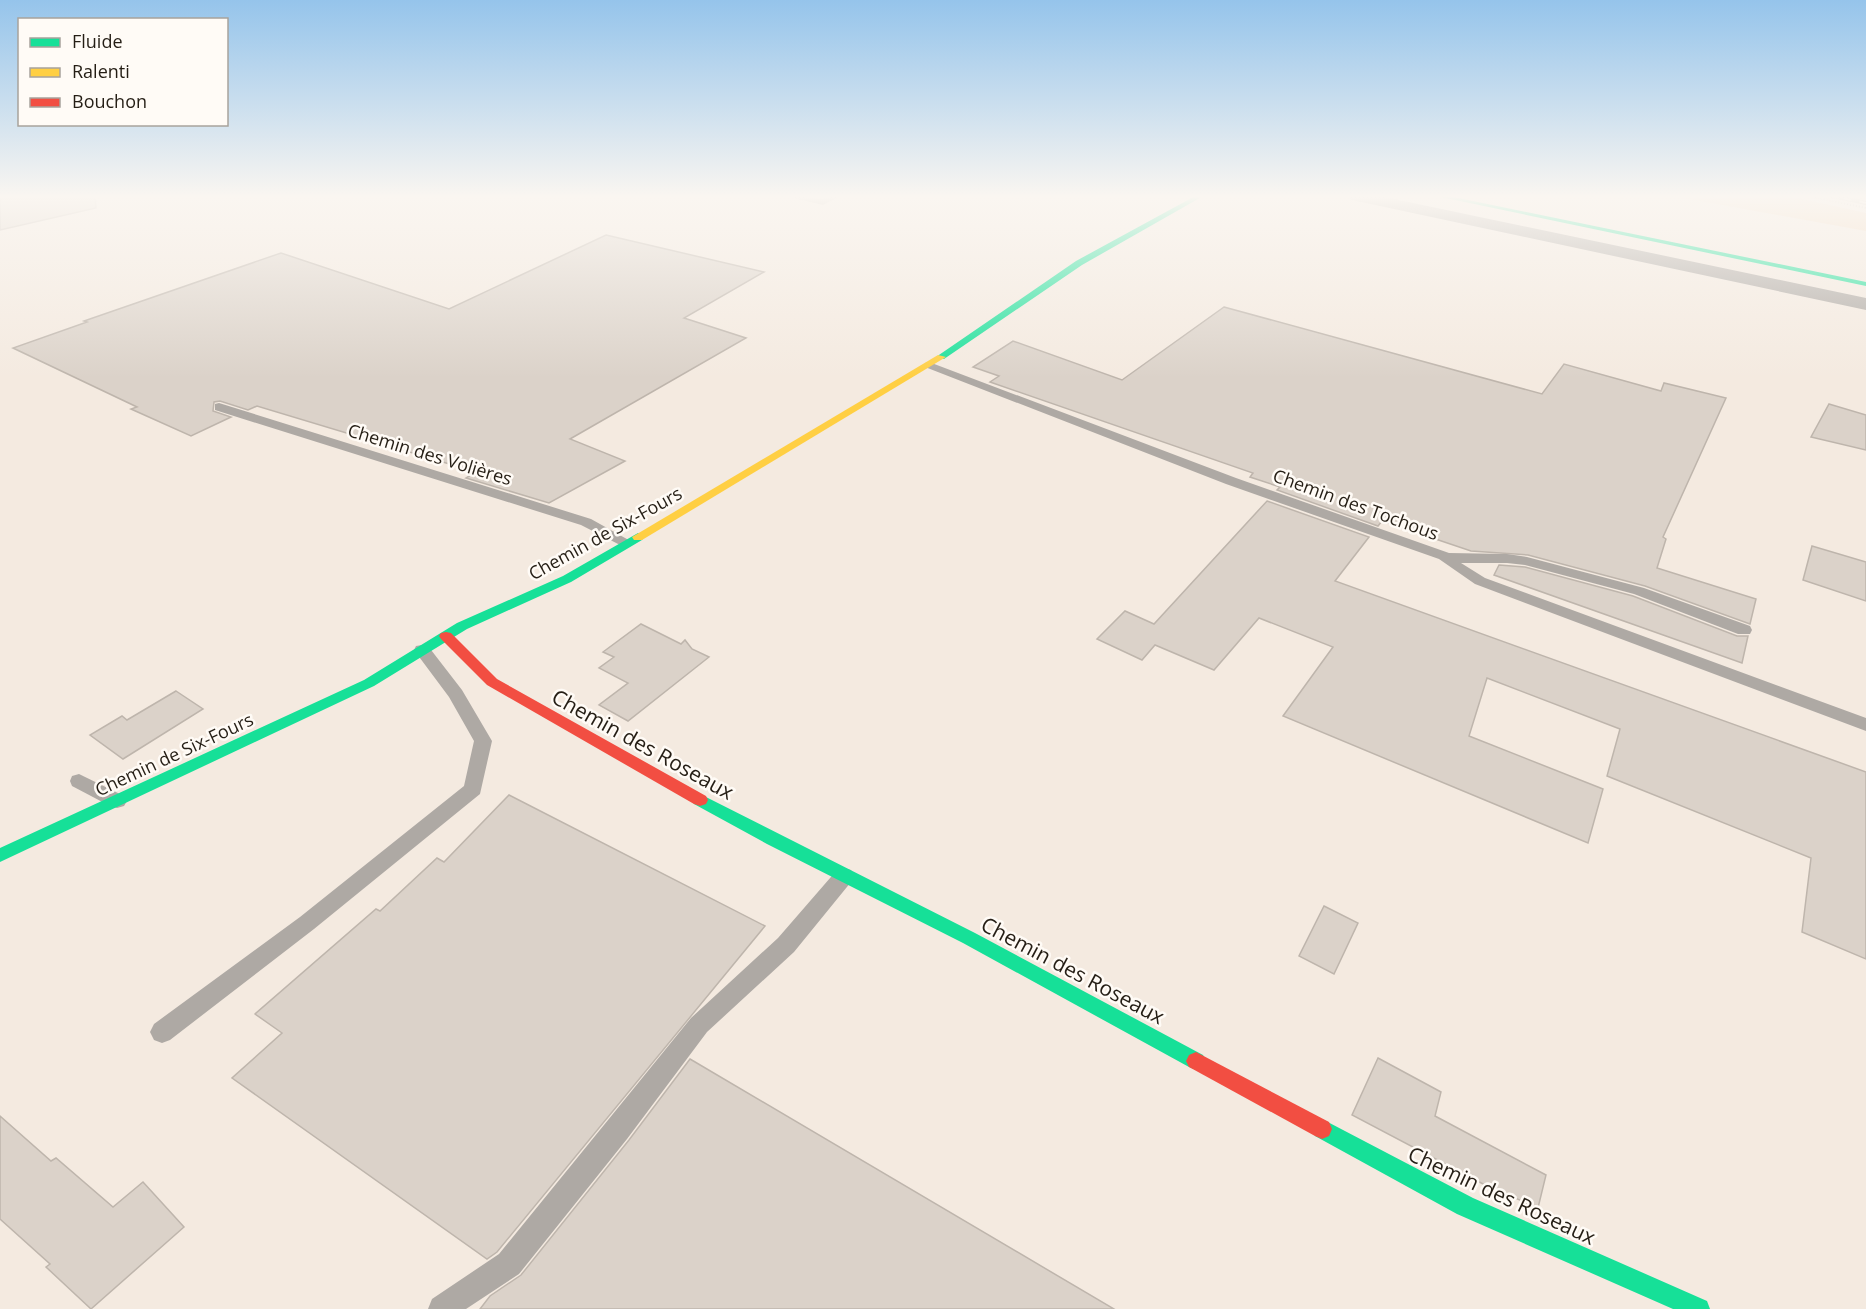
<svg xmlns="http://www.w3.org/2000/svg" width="1866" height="1309" font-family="'Open Sans',sans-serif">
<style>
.green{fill:#f2d8bc}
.building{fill:#dbd2c9;stroke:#beb5ac;stroke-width:1.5}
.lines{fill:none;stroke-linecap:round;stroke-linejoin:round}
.path{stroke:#b6b0aa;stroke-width:2;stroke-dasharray:1 2;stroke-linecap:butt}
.lane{fill:#aea9a4;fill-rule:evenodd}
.street{fill:#aea9a4;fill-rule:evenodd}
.fast{fill:#16e098;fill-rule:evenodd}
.slow{fill:#ffcf43;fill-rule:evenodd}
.jam{fill:#f24e42;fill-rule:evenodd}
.rail-casing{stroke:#aea8a2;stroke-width:4}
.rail{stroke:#fffbf6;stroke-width:2;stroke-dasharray:8;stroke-linecap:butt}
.labels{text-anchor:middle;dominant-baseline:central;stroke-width:5;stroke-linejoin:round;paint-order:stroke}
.street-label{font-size:18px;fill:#251e15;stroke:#fffbf6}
.near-street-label{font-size:21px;fill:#251e15;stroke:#fffbf6}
</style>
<rect width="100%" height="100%" fill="#f4eae0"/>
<polygon class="green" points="1667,195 1784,195 1866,213 1866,231"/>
<g class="building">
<polygon points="0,195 95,195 96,208 0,230"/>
<polygon points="606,235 764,272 684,318 746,338 570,439 625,461 549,503 466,478 476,472 257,406 248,410 220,401 214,402 213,411 231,417 191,436 131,409 137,407 13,348 87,322 84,321 281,253 449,309"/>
<polygon points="1224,307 1542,394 1564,364 1661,391 1664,383 1726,398 1663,537 1666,539 1657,568 1756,599 1750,624 1645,586 1528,555 1471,551 1382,521 1378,526 1277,490 1280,487 1250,477 1253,473 990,382 999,376 973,367 1013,341 1122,380"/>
<polygon points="1829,404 1866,415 1866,450 1811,437"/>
<polygon points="1267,501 1369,537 1335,581 1866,772 1866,959 1802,932 1811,858 1607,776 1620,729 1487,678 1469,736 1603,789 1588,843 1283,716 1333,647 1259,618 1214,670 1155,645 1142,660 1097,639 1125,611 1154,624"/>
<polygon points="1812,546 1866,562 1866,601 1803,580"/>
<polygon points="1499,565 1525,567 1633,596 1737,636 1748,636 1742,663 1494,575"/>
<polygon points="641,624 681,644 685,640 692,649 709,657 628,721 599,705 628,683 599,668 614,657 603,652"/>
<polygon points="176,691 203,709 123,759 90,735 122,716 127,720"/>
<polygon points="509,795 765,926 497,1252 487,1259 232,1078 282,1033 255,1014 376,909 380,911 437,858 444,862"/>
<polygon points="1324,906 1358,923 1334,974 1299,956"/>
<polygon points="1378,1058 1441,1092 1435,1116 1546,1175 1538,1208 1485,1185 1352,1115"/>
<polygon points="690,1059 1114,1309 480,1309 490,1296 521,1275 629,1140"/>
<polygon points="0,1116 51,1161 56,1158 113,1207 143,1182 184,1227 91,1309 46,1267 50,1264 0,1219"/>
</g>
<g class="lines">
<polyline class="path" points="1803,195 1866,208"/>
<g class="lane">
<path d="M782,195c10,0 34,5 41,4 7,-1 11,-4 19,-4l-19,10z"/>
<polygon points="929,362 1236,478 1449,553 1507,554 1527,557 1644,588 1750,626 1752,630 1750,634 1738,634 1634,594 1525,565 1507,563 1461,563 1485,578 1866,718 1866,731 1475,584 1439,559 1226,484 925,367 925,363"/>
<polygon points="219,403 591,519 634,543 627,547 622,546 581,525 215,410 215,404"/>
<polygon points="422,645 428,646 462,690 492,741 480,794 314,929 170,1040 162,1043 154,1040 150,1032 154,1024 300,917 464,786 474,741 449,697 414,650 416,646"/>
<polygon points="79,774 124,796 127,801 124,806 117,808 110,806 72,786 70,781 72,776"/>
<polygon points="844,868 851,870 854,876 851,882 794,952 707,1032 627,1139 519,1274 466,1309 428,1309 432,1299 499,1254 691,1018 778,938 837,870"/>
</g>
<polygon class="street" points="1344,195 1375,195 1866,298 1866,310 1352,200"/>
<g class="fast">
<polygon points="1197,195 1205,195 1082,265 944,359 936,357 1076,261"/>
<polygon points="1431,195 1444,195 1866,282 1866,286"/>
<polygon points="638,533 642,534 644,537 642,540 571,582 467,629 374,686 0,862 0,848 364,680 457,623 563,576"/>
<polygon points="700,794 975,933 1203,1055 1206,1061 1203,1067 1196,1070 1189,1067 963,943 767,844 694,804 692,800 694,796"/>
<polygon points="1322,1119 1473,1198 1707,1301 1710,1309 1673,1309 1457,1214 1315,1136 1312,1129 1315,1122"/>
</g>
<polygon class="slow" points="938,355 946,357 642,540 634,540 632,537"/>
<g class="jam">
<polygon points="446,632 451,633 497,679 706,796 708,800 706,804 700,806 694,804 487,685 441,639 439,636 441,633"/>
<polygon points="1196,1052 1329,1122 1332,1129 1329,1136 1322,1139 1315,1136 1189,1067 1186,1061 1189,1055"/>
</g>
<defs>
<polyline id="rail" points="1828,195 1866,203"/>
</defs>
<use href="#rail" class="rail-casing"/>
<use href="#rail" class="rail"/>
</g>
<linearGradient id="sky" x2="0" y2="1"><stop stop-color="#95c4eb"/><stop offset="0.52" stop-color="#faf6f1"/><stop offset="1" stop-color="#faf6f1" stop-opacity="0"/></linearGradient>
<rect width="1866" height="378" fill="url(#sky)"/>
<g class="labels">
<g class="street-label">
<text transform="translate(430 454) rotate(17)">Chemin des Volières</text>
<text transform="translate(1356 504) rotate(20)">Chemin des Tochous</text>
<text transform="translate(605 533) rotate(-29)">Chemin de Six-Fours</text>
<text transform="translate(174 754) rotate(-25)">Chemin de Six-Fours</text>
</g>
<g class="near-street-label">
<text transform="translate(643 744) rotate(29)">Chemin des Roseaux</text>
<text transform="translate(1073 970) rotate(28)">Chemin des Roseaux</text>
<text transform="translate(1502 1195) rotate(25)">Chemin des Roseaux</text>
</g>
</g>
<rect x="18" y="18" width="210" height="108" fill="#fffbf6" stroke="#a8a39c" stroke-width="1.5"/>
<rect x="30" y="38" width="30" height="9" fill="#16e098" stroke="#a8a39c" stroke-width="1.5"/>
<text x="72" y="48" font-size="18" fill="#251e15">Fluide</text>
<rect x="30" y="68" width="30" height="9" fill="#ffcf43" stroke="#a8a39c" stroke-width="1.5"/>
<text x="72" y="78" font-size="18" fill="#251e15">Ralenti</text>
<rect x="30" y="98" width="30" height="9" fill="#f24e42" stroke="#a8a39c" stroke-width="1.5"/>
<text x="72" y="108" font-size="18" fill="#251e15">Bouchon</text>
</svg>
